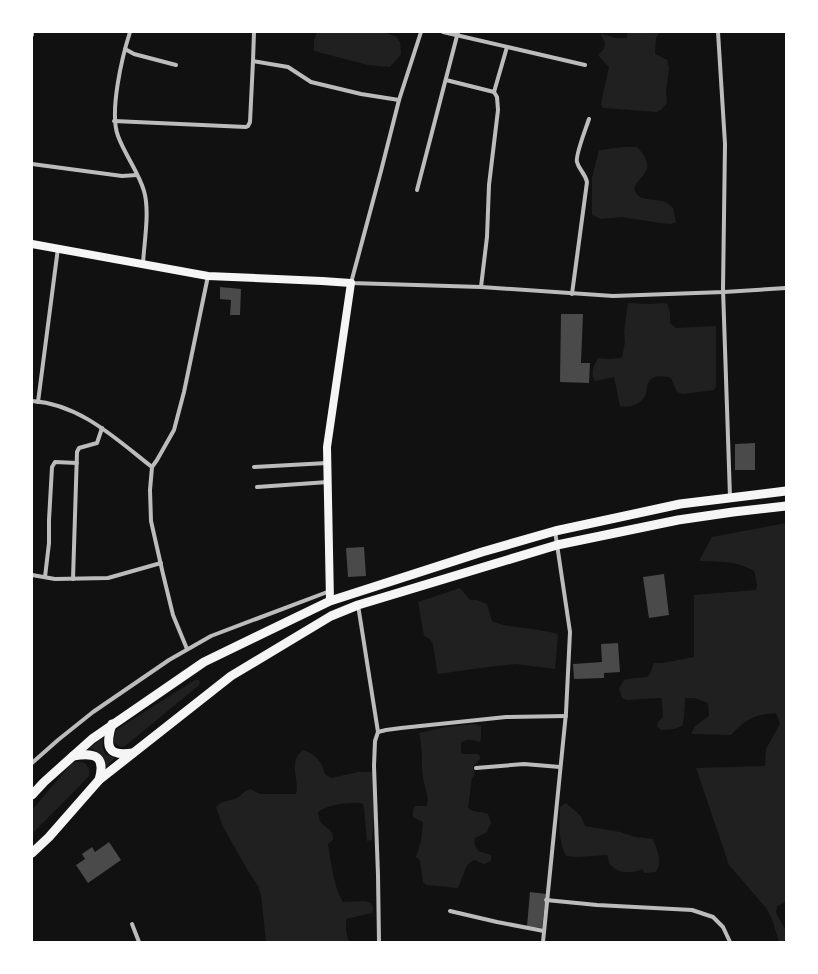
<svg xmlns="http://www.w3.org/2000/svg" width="818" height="974" font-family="'Asap Condensed',sans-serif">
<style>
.green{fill:#202020}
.building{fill:#4a4a4a}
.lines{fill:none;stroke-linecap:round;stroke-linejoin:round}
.minor{stroke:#bcbcbc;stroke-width:4}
.secondary{stroke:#f5f5f5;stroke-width:8}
.trunk{stroke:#f5f5f5;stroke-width:9}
</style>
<rect width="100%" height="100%" fill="#111"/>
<g class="green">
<polygon points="317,32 384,32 396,37 400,42 401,54 390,67 368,65 314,51 314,40"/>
<polygon points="628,32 662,32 659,33 656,38 655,54 667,60 669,68 666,91 667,103 662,109 657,112 603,108 601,104 609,67 598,55 603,50 605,44 601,34 616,38 627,38"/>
<path d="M624,147h13c3,4 8,8 9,13 7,16 -17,21 -10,33 5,9 21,5 29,9 3,1 6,4 8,6l3,14 -5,2 -11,-1 -38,-6 -21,2 -9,-4v-37l7,-28z"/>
<path d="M628,303l20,1 19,-1 3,9v11l6,5 40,-2v60l-2,4 -31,4 -6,-2 -6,-14c-8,-2 -18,-4 -23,5 -2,4 -1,9 -3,13 -5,9 -16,12 -25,10l-6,-29 -19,4c-5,-8 -1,-16 3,-23l10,1 14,-1 3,-16 -1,-10z"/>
<path d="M786,523v379l-9,4 -1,7 10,18v11h-7l-7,-23 -6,-11 -37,-43 -33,-97 69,-2 1,-17 14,-25 -4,-11c-23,2 -30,6 -45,22l-40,-1 4,-8 14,-10 -1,-13 -14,-5h-9c0,6 -1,24 -3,28l-8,3 -13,1 -4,-4 1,-4 5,-5 -1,-18 -1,-1 -34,2 -5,-2 -3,-10 5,-8c8,-3 16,-1 25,-4l5,-13h9l31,-6v-62l62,-5 1,-6 -3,-13c-19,-11 -34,-9 -55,-10l13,-24z"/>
<path d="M460,588l10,12h7l10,4 5,17c13,6 27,6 41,8 8,1 17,3 25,5l-3,35 -39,-5 -28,3 -50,7 -1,-3 -4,-27 -3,-5 -6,-3 -6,-34z"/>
<polygon points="195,680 199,680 200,683 198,686 125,746 121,747 114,743 114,738 116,730"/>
<path d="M474,724l7,2v14l-2,2c-7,-2 -12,-4 -18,1v9l2,2h14l3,2v3l-7,8 2,7 -3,4 -4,30c5,5 14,3 20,6l3,9 -4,9 -12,6 -1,5 4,8 13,4v6l-7,3 -10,-4 -7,5 -9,23 -32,-3 -3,-3 -3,-22 -4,-3 5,-16 2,-19 -10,-5v-7l2,-4h12c3,-10 -3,-18 -4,-28 -2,-15 0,-30 -4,-45l27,-6z"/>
<path d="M103,738l-1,8 3,8 10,4 -9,9c-2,-9 -7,-17 -17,-19z"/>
<path d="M303,750c13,5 18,10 22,24l6,4 27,-6h17l-1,48 -2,20 -5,1 -3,-32 -1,-5 -3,-1c-11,-1 -33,2 -42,9 1,19 15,11 15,28l-5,4c3,18 6,44 15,58l22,-1 6,2 2,5 -1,5 -26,6v12l3,11h-83l-5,-47 -3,-9 -8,-12 -27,-47 -7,-20c8,-8 12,-5 21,-9 5,-3 6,-6 13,-9l10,5h36c4,-15 -9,-31 7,-44z"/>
<path d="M75,762c11,-1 15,4 14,14l-57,58v-24l39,-46z"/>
<path d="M566,803l15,13 4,10 35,6 15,5 18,2c4,11 10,23 3,33l-12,1 -1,-4c-10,4 -25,6 -33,-5 -1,-2 -2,-6 -3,-9l-30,2 -11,-1c-8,-16 -7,-32 -6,-49z"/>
</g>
<g class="building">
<polygon points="220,287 241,289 240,315 230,315 231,300 220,299"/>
<polygon points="561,314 583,314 581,363 590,363 589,383 560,382"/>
<polygon points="755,443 755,470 735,470 735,444"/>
<polygon points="364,547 366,576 348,577 346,548"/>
<polygon points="664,574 669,615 649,618 643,577"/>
<polygon points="618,643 620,672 604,673 604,678 574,679 573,664 602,662 601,644"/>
<polygon points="109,842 121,860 88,883 76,865 85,859 82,854 92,847 95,852"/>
<polygon points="530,892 546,894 542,928 527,926"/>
</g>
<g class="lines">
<g class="minor">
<path d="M130,32c-8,25 -21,80 -12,104 7,19 21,37 26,55 6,20 0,52 -1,73"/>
<polyline points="254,32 253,61 288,67 311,82 361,94 399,100"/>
<polyline points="421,32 399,100 381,171 351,283 481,287 613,296 724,292 786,288"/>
<polyline points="443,32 585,65"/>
<polyline points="718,32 725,144 723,289 730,497"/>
<polyline points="32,35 32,32"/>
<polyline points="125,49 134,54 176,65"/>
<polyline points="446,80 494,92 497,97 498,110 489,185 487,237 481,287"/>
<polyline points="494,92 507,47"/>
<polyline points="114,121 246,127 248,126 250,122 253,61"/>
<polyline points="32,164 122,176 137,175"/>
<polyline points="417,190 458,32"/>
<path d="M572,294l15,-112c-2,-9 -8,-12 -10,-20 -2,-6 9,-34 12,-43"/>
<path d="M32,401c48,3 84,38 120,66"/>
<polyline points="38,402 58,248"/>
<polyline points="254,467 327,463"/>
<polyline points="257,487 328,482"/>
<polyline points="32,575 55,579 108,578 161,563"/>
<polyline points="45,577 49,543 49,520 52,467 55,462 77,463"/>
<polyline points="73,579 77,452 79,448 97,443 102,428"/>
<polyline points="358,605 378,732"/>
<polyline points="187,649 173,615 163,574 151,521 150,490 152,467 157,460 174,430 184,392 208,276"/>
<polyline points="378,732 375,741 374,766 378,875 379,942"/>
<polyline points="378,732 386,730 401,728 506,717 566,716"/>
<polyline points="32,763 58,740 93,712 169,660 211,636 330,591"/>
<polyline points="476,768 524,764 560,767"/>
<polyline points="546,900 597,905 692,910 713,917 723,927 730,942"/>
<polyline points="450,911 497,922 544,931"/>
<polyline points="132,924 139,942"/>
<polyline points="543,942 566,713 570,632 555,531"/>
</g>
<polyline class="secondary" points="32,244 208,276 322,281 351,283 327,447 330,601"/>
<g class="trunk">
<path d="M112,724c-7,22 -5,33 21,29"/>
<path d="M73,756c22,-4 33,0 26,24"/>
<polyline points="32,795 44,782 92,739 204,662 330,601 482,552 555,531 680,504 786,491"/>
<polyline points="32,853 49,837 99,780 231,676 331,616 358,605 557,545 678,520 733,512 786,506"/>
</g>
</g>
<rect width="818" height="974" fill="none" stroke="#ffffff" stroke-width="66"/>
</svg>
